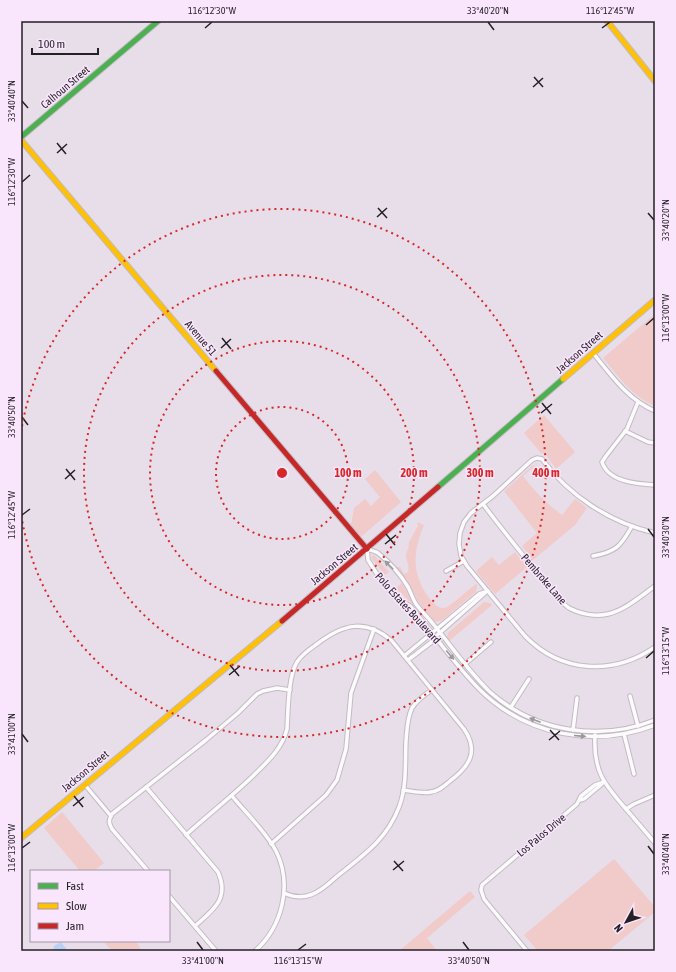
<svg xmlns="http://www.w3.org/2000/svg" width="676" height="972" font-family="'Asap Condensed',sans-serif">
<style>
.green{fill:#f1caca}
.water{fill:#bad0f5}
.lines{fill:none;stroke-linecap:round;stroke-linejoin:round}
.street-casing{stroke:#c2bbc3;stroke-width:5.5}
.fast-casing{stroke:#c2bbc3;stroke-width:7}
.slow-casing{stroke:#c2bbc3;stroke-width:7}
.jam-casing{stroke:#c2bbc3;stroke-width:7}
.street{stroke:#fcfafc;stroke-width:3.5}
.fast{stroke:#4caf50;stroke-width:5}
.slow{stroke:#ffc107;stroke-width:5}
.jam{stroke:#c62828;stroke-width:5}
.oneway{fill:#9b979c}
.ticks{fill:none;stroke:#251f26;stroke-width:1.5}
.ring{fill:none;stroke:#d62828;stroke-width:2;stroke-dasharray:2 4}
.labels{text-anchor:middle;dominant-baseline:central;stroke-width:3;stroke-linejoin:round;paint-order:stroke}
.street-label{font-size:11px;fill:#251f26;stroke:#f9e6fc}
.centre{fill:#d62828;stroke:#f9e6fc;stroke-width:2}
.ring-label{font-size:12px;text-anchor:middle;font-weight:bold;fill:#d62828;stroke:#f9e6fc;stroke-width:3;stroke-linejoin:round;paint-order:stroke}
.neatline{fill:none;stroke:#251f26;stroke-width:1.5}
.ticks-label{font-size:10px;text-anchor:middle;fill:#251f26}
</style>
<rect width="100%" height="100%" fill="#e8dee9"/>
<g class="green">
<path d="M655,314v92c-23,-10 -36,-29 -52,-48z"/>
<polygon points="544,415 575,452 556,469 547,456 540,452 524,433"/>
<path d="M537,464l-14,12c11,15 24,28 39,39l13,-16 12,9 -12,17 -42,35 -11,-14 15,-13 -33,-42 28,-25z"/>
<polygon points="375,470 401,502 362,536 360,535 351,525 354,508 365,499 371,506 380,497 365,479"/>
<path d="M417,522l7,3c-11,27 -13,48 5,73 4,4 8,11 15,10 5,0 26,-20 32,-24l1,1 -1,7 -35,29 -6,1 -16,-19 -9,-18 -15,-18h5l4,7 4,-2c2,-7 -2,-11 -2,-17 1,-5 3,-7 3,-13 4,-5 5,-11 9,-16z"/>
<polygon points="515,552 527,567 495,594 476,571 492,557 499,565"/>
<polygon points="373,555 374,555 389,572 385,575 371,558"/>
<polygon points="402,583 413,603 422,614 396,588"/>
<polygon points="484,602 490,603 492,605 449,641 447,638 448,633"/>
<polygon points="62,812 104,863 94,871 80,871 44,828"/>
<polygon points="614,859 655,907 655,912 608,951 538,951 524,935"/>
<polygon points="470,891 475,897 427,938 437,951 399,951"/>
<polygon points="103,941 136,941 142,951 112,951"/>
</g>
<polygon class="water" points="61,942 63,945 66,948 66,951 53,951 54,946"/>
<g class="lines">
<defs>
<g id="street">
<path d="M593,353c18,22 35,47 62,58"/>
<path d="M638,402l-11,27 -21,27 -4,6c6,20 36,22 53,23"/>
<polyline points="625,431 648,442 655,443"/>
<path d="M483,504c17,23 35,45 53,67 10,12 20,28 33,37 11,6 26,9 39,6 17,-4 33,-18 47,-28"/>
<path d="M655,533c-44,-10 -86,-37 -113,-74l-5,-1 -5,2 -39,36 -22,17 -7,9 -4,11 -1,11 2,12 6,10 58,70c36,37 88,40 130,11"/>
<path d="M593,556c23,-4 28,-10 39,-30"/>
<polyline points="446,571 464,561"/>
<polyline points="404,656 479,594 488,591"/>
<polyline points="408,660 433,641 435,637 485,593"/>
<polyline points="465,664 491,642"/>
<polyline points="630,696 638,726"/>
<polyline points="511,707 529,679"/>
<path d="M655,720c-55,22 -120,12 -165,-28 -21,-20 -38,-45 -56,-67 -6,-8 -13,-14 -18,-21 -3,-5 -5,-11 -8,-17 -7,-12 -19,-25 -30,-34 -3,-2 -8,-3 -11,-4l1,11 11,17 16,20 15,9c24,28 45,59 70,84 47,46 115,58 175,35"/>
<polyline points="573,730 577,698"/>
<polyline points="624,734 634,774"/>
<path d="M595,735c-2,36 9,49 31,74l8,-5 21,-9"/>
<polyline points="85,785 111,816"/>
<path d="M146,787l72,85c12,27 -5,38 -23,54"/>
<path d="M232,796c13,16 35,37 44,55 17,34 6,76 -21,100"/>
<polyline points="580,800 584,799 602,784"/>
<polyline points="626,809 655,843"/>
<path d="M186,835c22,-20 45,-38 67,-59 14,-14 29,-27 34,-47 1,-17 1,-53 10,-67 5,-8 13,-13 20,-18 26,-20 49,-26 75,-3l72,88c15,22 6,37 -14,52 -6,5 -11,10 -19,11 -8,2 -19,-1 -28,-2"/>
<polyline points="271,844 326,795 337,780 346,749 351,693 374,629"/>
<path d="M148,871l-36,-42c-3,-6 -4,-8 0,-15l94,-74 32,-27 19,-19 6,-3 14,-3 13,2"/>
<path d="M284,893c21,10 36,-1 51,-15 27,-22 51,-37 64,-71 8,-20 6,-45 7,-66 1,-11 1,-23 6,-33 5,-8 12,-13 20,-18"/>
<polyline points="169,896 216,951"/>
<polyline points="527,951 484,899 481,890 482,885 577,804 581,796 595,785 604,782"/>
</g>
<g id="fast">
<polyline points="21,137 158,21"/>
<polyline points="438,487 563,379"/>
</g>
<g id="slow">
<polyline points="607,21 655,81"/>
<polyline points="21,140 216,371"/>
<polyline points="563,379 655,300"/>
<polyline points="21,838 282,621"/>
</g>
<g id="jam">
<polyline points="216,371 367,549"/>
<polyline points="282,621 438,487"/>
</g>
</defs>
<use href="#street" class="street-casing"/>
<use href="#fast" class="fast-casing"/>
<use href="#slow" class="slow-casing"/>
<use href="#jam" class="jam-casing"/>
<use href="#street" class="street"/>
<use href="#fast" class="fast"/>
<use href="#slow" class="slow"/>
<use href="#jam" class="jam"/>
</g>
<defs><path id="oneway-solid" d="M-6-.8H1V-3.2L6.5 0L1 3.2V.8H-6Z"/></defs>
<g class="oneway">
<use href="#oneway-solid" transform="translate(389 565) rotate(-134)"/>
<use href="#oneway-solid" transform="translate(450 655) rotate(50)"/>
<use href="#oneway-solid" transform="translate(535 720) rotate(-159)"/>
<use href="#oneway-solid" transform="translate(580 736) rotate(5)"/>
</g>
<path class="ticks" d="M488,22l6,8M205,28l7,-6M602,28l8,-6M534,77l9,10M533,87l10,-9M22,101l6,7M57,143l9,11M57,153l10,-9M22,182l8,-7M378,208l9,10M648,213l6,7M377,217l10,-9M646,325l8,-7M222,338l9,11M221,348l10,-9M542,403l9,11M541,413l11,-9M22,417l6,8M66,469l9,11M65,479l10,-9M22,515l8,-6M648,529l6,8M386,534l9,11M385,544l11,-9M646,658l8,-7M230,665l9,11M229,675l11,-9M550,730l9,10M22,734l6,8M549,740l11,-9M74,796l9,11M73,806l11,-9M648,846l6,8M22,848l8,-6M394,861l9,10M393,870l11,-9M197,942l6,8M463,942l6,8M298,950l8,-6"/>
<g class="ring">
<circle cx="282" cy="473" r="66"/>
<circle cx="282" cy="473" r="132"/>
<circle cx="282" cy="473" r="198"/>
<path d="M21 432A264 264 0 1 1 21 514"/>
</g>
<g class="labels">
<g class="street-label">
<text transform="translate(65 87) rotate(-40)">Calhoun Street</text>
<text transform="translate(201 338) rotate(50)">Avenue 51</text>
<text transform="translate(579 352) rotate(-41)">Jackson Street</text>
<text transform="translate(334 564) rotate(-40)">Jackson Street</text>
<text transform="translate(544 579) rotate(49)">Pembroke Lane</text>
<text transform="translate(408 608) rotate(48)">Polo Estates Boulevard</text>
<text transform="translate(85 771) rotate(-40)">Jackson Street</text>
<text transform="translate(541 835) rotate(-40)">Los Palos Drive</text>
</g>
</g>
<circle cx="282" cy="473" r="6" class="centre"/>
<g class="ring-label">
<text x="348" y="477">100 m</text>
<text x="414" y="477">200 m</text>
<text x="480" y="477">300 m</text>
<text x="546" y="477">400 m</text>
</g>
<rect width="676" height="972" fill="none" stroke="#f9e6fc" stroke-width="44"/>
<rect x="30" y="870" width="140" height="72" fill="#f9e6fc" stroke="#a496a6"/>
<rect x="38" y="883" width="20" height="6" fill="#4caf50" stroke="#a496a6"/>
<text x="66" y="890" font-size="12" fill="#251f26">Fast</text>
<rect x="38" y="903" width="20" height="6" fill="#ffc107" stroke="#a496a6"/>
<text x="66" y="910" font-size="12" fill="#251f26">Slow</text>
<rect x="38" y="923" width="20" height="6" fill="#c62828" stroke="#a496a6"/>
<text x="66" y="930" font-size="12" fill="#251f26">Jam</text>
<g transform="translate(626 922) rotate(230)" stroke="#f9e6fc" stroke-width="3" paint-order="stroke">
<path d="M0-3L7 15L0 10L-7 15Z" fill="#251f26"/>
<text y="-6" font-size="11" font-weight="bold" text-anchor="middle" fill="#251f26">N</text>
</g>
<path d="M32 48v6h66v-6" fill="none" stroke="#251f26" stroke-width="2"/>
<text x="38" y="48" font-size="12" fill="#251f26" stroke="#f9e6fc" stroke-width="3" paint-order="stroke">100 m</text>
<rect x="22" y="22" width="632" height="928" class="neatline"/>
<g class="ticks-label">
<text x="212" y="14">116°12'30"W</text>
<text x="488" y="14">33°40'20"N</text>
<text x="610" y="14">116°12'45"W</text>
<text transform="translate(11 101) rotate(-90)" y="4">33°40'40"N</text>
<text transform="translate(11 182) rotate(-90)" y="4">116°12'30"W</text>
<text transform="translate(665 220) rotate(-90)" y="4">33°40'20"N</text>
<text transform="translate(665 318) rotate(-90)" y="4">116°13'00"W</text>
<text transform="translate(11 417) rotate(-90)" y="4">33°40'50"N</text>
<text transform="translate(11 515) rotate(-90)" y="4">116°12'45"W</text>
<text transform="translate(665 537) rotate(-90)" y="4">33°40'30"N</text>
<text transform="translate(665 651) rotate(-90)" y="4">116°13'15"W</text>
<text transform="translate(11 734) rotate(-90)" y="4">33°41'00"N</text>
<text transform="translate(11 848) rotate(-90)" y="4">116°13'00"W</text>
<text transform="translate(665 854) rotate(-90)" y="4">33°40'40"N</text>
<text x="203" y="964">33°41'00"N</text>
<text x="298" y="964">116°13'15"W</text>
<text x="469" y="964">33°40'50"N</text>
</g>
</svg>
